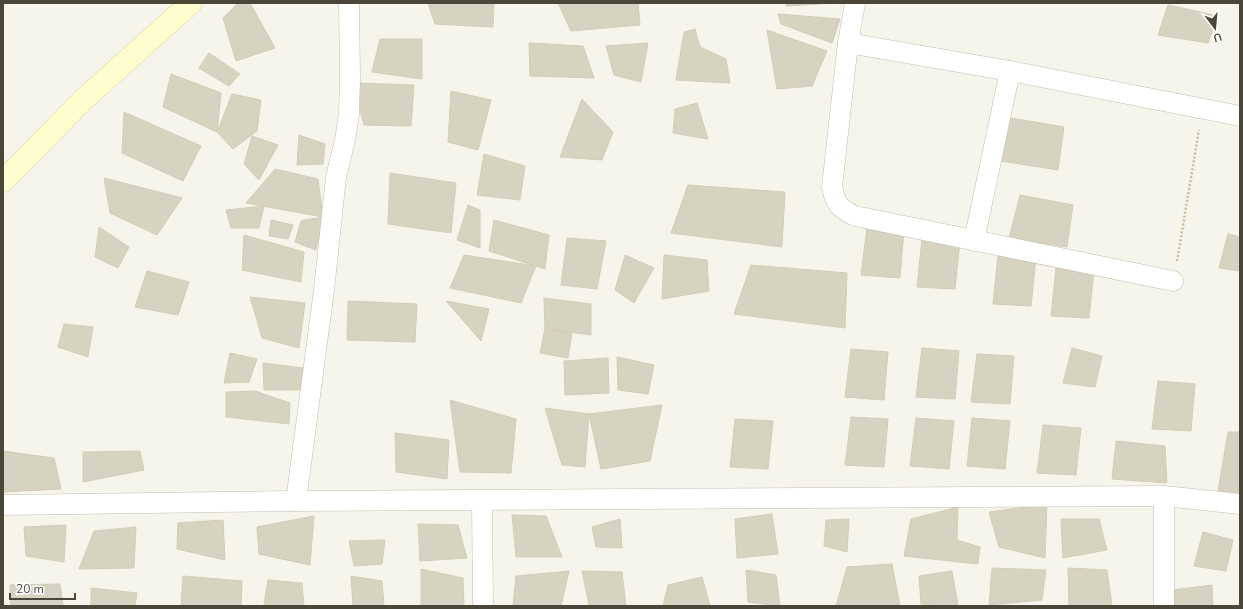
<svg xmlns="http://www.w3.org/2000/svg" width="1243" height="609" font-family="'Nunito Sans',sans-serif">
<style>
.building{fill:#d7d3c1;stroke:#d2cdb4}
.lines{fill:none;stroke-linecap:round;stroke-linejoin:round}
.minor-casing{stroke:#c1bfae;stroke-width:21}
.secondary-casing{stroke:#d5d39b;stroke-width:23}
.path{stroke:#c3be9f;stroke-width:2.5;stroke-dasharray:2 2;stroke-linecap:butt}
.minor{stroke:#fff;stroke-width:20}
.secondary{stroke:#fefdcd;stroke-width:22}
</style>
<rect width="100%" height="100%" fill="#f6f5ec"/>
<g class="building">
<polygon points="238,3 250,3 275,48 236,61 223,18"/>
<polygon points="428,3 494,3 493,27 435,24"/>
<polygon points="558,3 638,3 640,25 571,31"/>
<polygon points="786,3 834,3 786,6"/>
<polygon points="1168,5 1218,16 1208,43 1158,35"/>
<polygon points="778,14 840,19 832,43 781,24"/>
<polygon points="695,29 700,47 726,59 730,83 676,80 684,32"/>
<polygon points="767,30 827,51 812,86 777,89"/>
<polygon points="380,39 422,39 422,79 372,72"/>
<polygon points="529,43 583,46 594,78 530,76"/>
<polygon points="648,43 641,82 614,75 606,46"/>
<polygon points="209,53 240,74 229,86 199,68"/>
<polygon points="171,74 221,93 217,132 163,107"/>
<polygon points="353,83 414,85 411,126 364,125"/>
<polygon points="451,91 491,100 478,150 448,142"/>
<polygon points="232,94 261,100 257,131 233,149 217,132"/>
<polygon points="582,99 613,132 602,160 560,157"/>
<polygon points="697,103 708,139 673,133 675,109"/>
<polygon points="124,112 201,146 183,181 122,153"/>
<polygon points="1011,118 1064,127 1058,170 1000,161"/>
<polygon points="299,135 325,144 323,164 297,165"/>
<polygon points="252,136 278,145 259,180 244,164"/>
<polygon points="484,154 525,166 520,200 477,195"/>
<polygon points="275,169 318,179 323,217 246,203"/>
<polygon points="390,173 456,183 451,233 388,224"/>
<polygon points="104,178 182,198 157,235 110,213"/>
<polygon points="688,185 785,192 782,247 671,233"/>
<polygon points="1020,195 1073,205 1067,247 1009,238"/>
<polygon points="468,205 480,210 480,248 457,240"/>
<polygon points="264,206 259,228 231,228 226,210"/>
<polygon points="323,217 316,250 295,242 301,221"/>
<polygon points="271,220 293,225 288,239 269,236"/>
<polygon points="494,220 549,235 545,269 489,251"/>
<polygon points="99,227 129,247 118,268 95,257"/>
<polygon points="867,227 904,230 900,278 861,275"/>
<polygon points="1228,234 1240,237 1240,271 1219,268"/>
<polygon points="244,235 304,252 301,282 242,270"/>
<polygon points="567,238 606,241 597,289 561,285"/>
<polygon points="922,239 960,241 955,289 917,287"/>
<polygon points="464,255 536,266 521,303 450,288"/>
<polygon points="625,255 654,268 634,303 615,290"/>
<polygon points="664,255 707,260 709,291 662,299"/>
<polygon points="998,256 1036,258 1031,306 993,304"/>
<polygon points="751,265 847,273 845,328 734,314"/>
<polygon points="1056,268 1094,270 1089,318 1051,316"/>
<polygon points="147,271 189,282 178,315 135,307"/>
<polygon points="250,297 305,303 299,348 262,338"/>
<polygon points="544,298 591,304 591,335 545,329"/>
<polygon points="348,301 417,304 415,342 347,340"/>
<polygon points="446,301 489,309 481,341"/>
<polygon points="64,324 93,327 88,357 58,347"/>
<polygon points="545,329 572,333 568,358 540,353"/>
<polygon points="922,348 959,351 955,399 916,397"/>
<polygon points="1072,348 1102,356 1095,387 1063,383"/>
<polygon points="851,349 888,352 884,400 845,397"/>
<polygon points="230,353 257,359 249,382 224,383"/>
<polygon points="977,354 1014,356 1010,404 971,402"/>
<polygon points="617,357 654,365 648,394 618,390"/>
<polygon points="608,358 609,393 565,395 564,361"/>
<polygon points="263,363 303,368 300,390 264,390"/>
<polygon points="1158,381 1195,384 1191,431 1152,429"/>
<polygon points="255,391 290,403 289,424 226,417 226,392"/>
<polygon points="450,400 516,419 511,473 460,472"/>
<polygon points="662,405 650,461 601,469 589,414"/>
<polygon points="545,408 589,414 585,467 562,465"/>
<polygon points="851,417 888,419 884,467 845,465"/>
<polygon points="916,418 954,421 949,469 910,466"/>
<polygon points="972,418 1010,421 1005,469 967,466"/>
<polygon points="735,419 773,421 768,469 730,467"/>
<polygon points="1043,425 1081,428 1076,475 1037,473"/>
<polygon points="1228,432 1240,432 1240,494 1218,491"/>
<polygon points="395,433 449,440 447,479 396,472"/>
<polygon points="1116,441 1165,446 1167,483 1112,479"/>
<polygon points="3,451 54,458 61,489 3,492"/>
<polygon points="140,451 144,470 83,482 83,452"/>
<polygon points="1047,504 1045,558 999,547 989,512"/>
<polygon points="958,507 957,540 980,547 978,564 904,556 911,519"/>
<polygon points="772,514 778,554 737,558 735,519"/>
<polygon points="512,515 546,516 562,557 516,557"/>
<polygon points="314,516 310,565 259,554 257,527"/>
<polygon points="620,519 622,548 596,547 592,527"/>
<polygon points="849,519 847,552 824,546 826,520"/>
<polygon points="1061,519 1099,519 1107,550 1063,558"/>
<polygon points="223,520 225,560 177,549 178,523"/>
<polygon points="418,524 458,525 467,558 420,561"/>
<polygon points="66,525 64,562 26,556 24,527"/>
<polygon points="136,527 134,568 79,569 94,531"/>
<polygon points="1203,532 1233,540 1226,571 1194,566"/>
<polygon points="385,540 382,564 354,566 349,541"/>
<polygon points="892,564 900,606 836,606 847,567"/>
<polygon points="992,568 1046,570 1042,600 989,605"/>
<polygon points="1068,568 1107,570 1112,606 1069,606"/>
<polygon points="421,569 463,578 464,606 421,606"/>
<polygon points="746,570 776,575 780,606 748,602"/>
<polygon points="569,571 561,606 513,606 516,576"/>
<polygon points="582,571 622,572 626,606 589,605"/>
<polygon points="952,571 958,606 921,604 919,576"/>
<polygon points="183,576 242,581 241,606 181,606"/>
<polygon points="351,576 382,581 384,606 353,606"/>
<polygon points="702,577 710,606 663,606 668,585"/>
<polygon points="268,580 302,583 304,606 269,606 264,604"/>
<polygon points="60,584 63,606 11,606 10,585"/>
<polygon points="1212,585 1213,606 1172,606 1173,590"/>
<polygon points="91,588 137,593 135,606 91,606"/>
</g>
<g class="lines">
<defs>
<g id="minor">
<polyline points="855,3 848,43 1010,71 1240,116"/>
<path d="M848,43l-16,144c3,17 8,22 23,29l318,65"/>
<polyline points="974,241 1010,71"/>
<polyline points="1164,496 1240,504"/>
<polyline points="296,501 324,290 336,177 345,140 349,114 350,78 349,3"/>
<polyline points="482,501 483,606"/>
<polyline points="3,505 296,501 1164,496 1164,606"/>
</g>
<polyline id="secondary" points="3,181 84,99 191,3"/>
</defs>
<use href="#minor" class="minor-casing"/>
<use href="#secondary" class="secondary-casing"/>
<polyline class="path" points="1177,261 1199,130"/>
<use href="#minor" class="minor"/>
<use href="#secondary" class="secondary"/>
</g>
<rect width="1243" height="609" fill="none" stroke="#4a4739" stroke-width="8"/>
<g transform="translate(1215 28) rotate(164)" stroke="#ffffff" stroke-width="3" paint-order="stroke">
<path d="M0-3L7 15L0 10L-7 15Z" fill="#4a4739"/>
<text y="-6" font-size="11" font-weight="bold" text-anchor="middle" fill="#4a4739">U</text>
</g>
<path d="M10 593v6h65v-6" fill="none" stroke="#4a4739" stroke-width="2"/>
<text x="16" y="593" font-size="12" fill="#4a4739" stroke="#ffffff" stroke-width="3" paint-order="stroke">20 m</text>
</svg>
